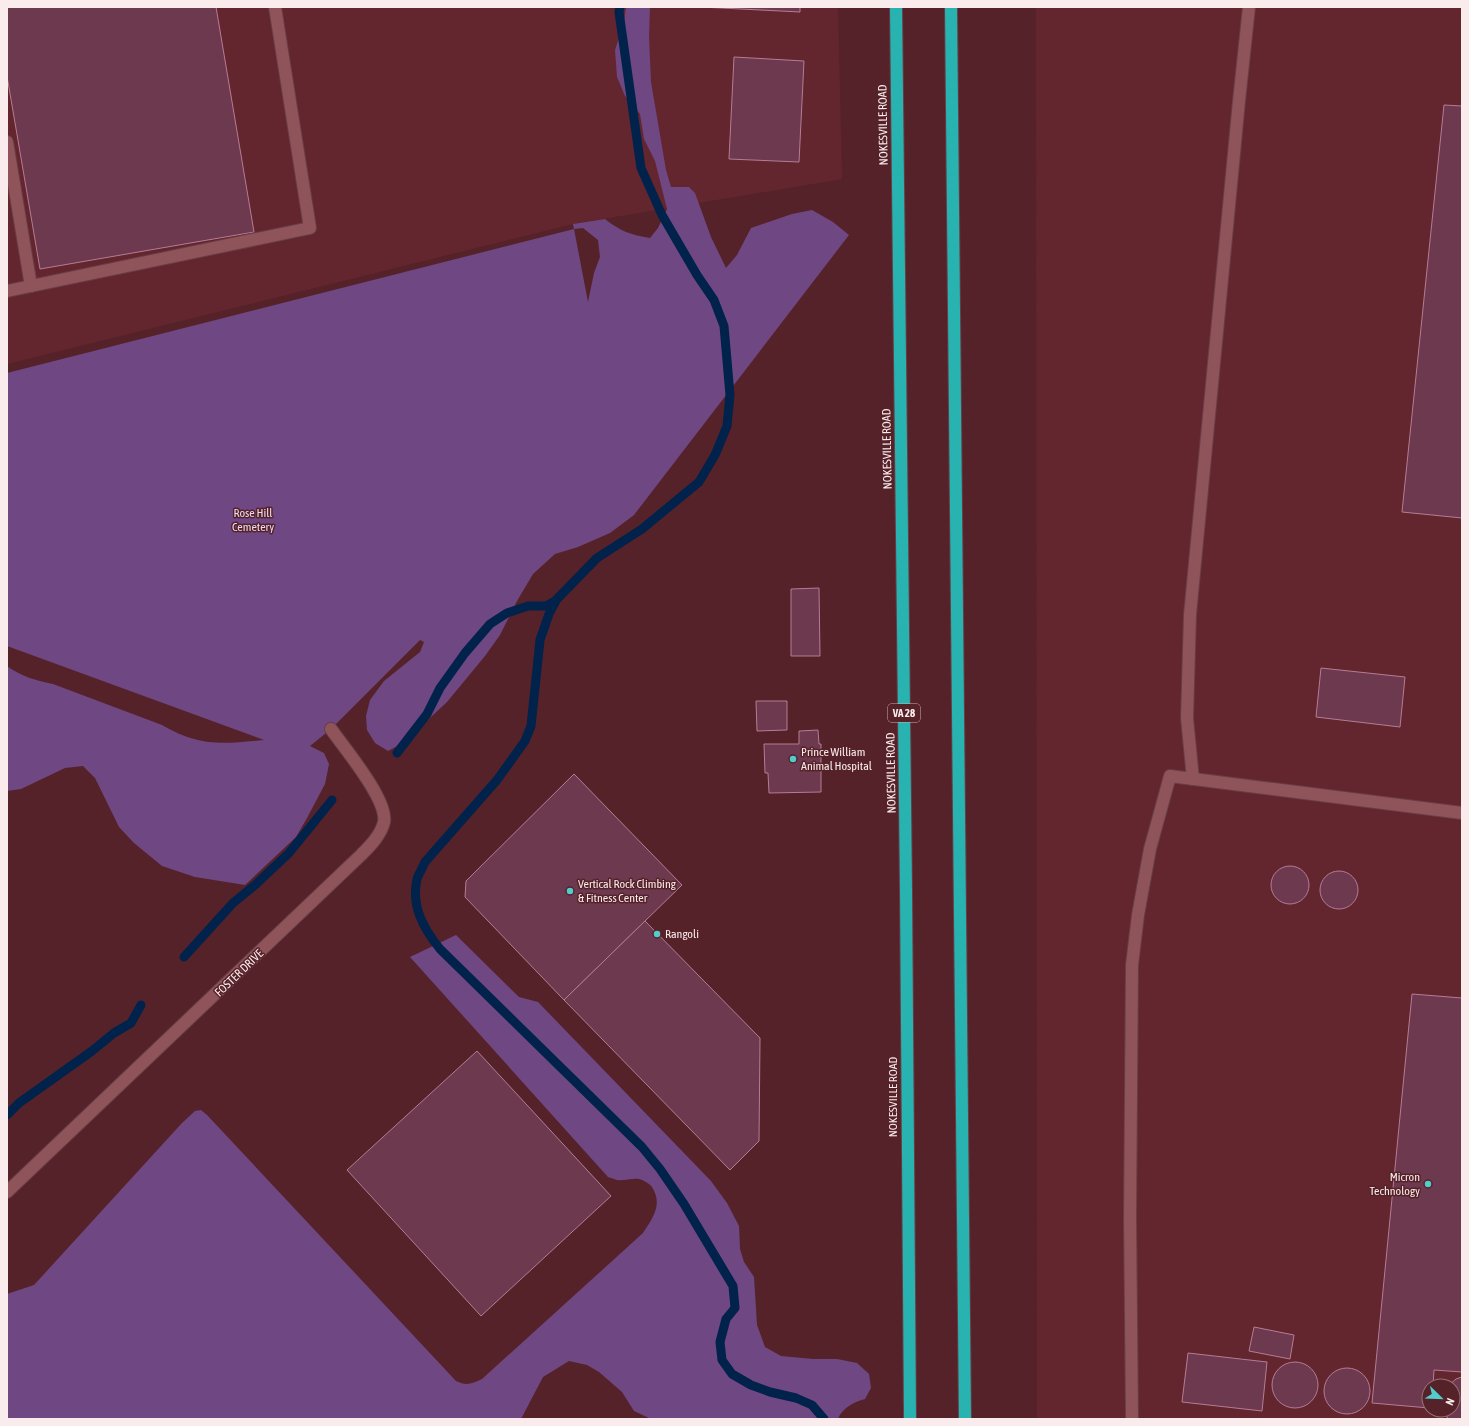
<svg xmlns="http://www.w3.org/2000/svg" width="1469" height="1426" font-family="'Asap Condensed',sans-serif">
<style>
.built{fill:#63262f;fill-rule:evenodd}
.green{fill:#6f4783;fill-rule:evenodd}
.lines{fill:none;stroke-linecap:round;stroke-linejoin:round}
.stream{stroke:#00224b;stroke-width:9}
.building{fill:#6c394f;stroke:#b67c94}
.lane-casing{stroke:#673e46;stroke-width:14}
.street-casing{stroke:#673e46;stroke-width:14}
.highway-casing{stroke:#673e46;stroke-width:14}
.lane{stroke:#8f545a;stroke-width:12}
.street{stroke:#8f545a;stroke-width:12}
.highway{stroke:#28b2b0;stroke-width:12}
.poi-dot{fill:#53cdcb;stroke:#562229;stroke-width:1.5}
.labels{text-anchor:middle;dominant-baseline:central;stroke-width:3;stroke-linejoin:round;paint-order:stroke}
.shield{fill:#562229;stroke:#c9afb2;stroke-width:1}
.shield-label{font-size:11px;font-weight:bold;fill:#faecec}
.street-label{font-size:12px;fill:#faecec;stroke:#562229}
.park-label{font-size:12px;fill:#ecddf4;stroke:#562229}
.poi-label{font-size:12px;fill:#faecec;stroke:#562229;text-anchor:start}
</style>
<rect width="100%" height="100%" fill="#562229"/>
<g class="built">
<polygon points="7,7 838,7 842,179 573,224 7,364"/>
<path d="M1036,7h426v1412h-425zM1429,1386h24v24h-24z"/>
</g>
<g class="green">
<path d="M626,7h24l-1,29 2,46 15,88 5,17h18l6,6 16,44 15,31 11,-13 14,-27 41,-14 20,-4 21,12 16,13 -215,280 -24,18 -32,14 -23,7 -22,20 -16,27 -17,34 -15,21 -38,46 -44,41 -15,8 -13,-8 -8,-13 -1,-14 4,-16 14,-19 36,-29 4,-10 -4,-2 -89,89 -21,17 14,7 5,11 -4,20 -18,34 -11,19 -51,48 -50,-8 -33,-11 -28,-23 -15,-16 -24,-49 -12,-12 -18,2 -44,21 -14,2v-125c13,10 30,15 46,18l109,41c38,22 60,19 102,15l-257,-94v-273l567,-144 -1,-5 32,-5c15,12 26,16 45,19l8,-10 9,-19 -12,-48 -11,-22 -4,-25 -15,-18 -8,-19 -2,-27 9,-28zM583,228l15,12 2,17 -6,16 -6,29 -14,-73z"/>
<path d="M456,935l63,62 19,5 173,179 16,22 12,23 1,23 4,13 10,15 3,48 8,22 16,9 32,3h24l20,4 12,11 2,14 -6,11c-11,3 -23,9 -27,20h-187l-17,-8 -12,-19 -23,-20 -12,-7 -18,-4 -26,16 -22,42h-514v-125l27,-9 148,-162 13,-12 6,-1 6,5 249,266c10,5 16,3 26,-2l161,-146c10,-15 20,-29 9,-46 -3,-4 -9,-7 -13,-8 -7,-1 -15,2 -22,1 -3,-1 -6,-2 -9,-3l-198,-220z"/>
</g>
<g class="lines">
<g class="stream">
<path d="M620,7l-1,5 22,156 21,47 35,60 17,25 10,26 6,69 -3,31 -12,29 -16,27 -57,47 -45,29 -40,41 -8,15 -9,26 -9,86 -6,15 -28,39 -72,82c-2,5 -6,11 -8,17 -6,27 6,49 23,70l202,198 18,22 24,35 49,82 2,22 -9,11 -6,23 2,18 10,14 19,11 19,7 26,6 16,7 12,14"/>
<polyline points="397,753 427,714 440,688 465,653 490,624 507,613 528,606 546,606 555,601"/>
<polyline points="184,957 233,903 255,885 289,853 332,800"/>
<polyline points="7,1115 19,1103 92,1051 114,1033 131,1023 141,1005"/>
</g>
</g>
<g class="building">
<polygon points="7,7 216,7 254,232 40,269 7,76"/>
<polygon points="701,7 800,7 800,12"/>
<polygon points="734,57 804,61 799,162 729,159"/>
<polygon points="1444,105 1462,106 1462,518 1402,512"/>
<polygon points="819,588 820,656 791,656 791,589"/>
<polygon points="1321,668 1405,677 1400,727 1316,717"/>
<polygon points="756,701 787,701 787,730 757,731"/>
<polygon points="818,730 819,744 821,744 821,792 769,793 768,773 765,773 764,744 799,744 799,731"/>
<polygon points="574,774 682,885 564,1000 465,897 466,881"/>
<circle cx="1290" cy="885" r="19"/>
<circle cx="1339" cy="890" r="19"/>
<polygon points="645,921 760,1038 759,1141 730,1170 564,1000"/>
<polygon points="1412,994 1462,998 1462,1372 1434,1370 1433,1386 1429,1386 1429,1408 1372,1403"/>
<polygon points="477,1051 611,1196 481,1316 347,1170"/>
<polygon points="1254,1327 1294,1335 1290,1359 1249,1351"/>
<polygon points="1188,1353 1267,1362 1262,1411 1182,1402"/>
<circle cx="1295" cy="1385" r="23"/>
<circle cx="1347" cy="1391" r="23"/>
<polygon points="1462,1377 1462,1419 1448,1419 1444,1410 1453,1410 1453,1386 1448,1386 1456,1379"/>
</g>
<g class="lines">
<defs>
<g id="lane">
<polyline points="7,142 31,286"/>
<polyline points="7,291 310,228 275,7"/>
<polyline points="1193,779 1187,718 1190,615 1239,101 1249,7"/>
<polyline points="1132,1419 1130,1217 1132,965 1138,915 1150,849 1170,776 1462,813"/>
</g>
<path id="street" d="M7,1192l354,-337c9,-9 20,-20 23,-33 4,-22 -39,-73 -53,-93"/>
<g id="highway">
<polyline points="896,7 906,890 910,1419"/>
<polyline points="951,7 965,1419"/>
</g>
</defs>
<use href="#lane" class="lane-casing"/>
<use href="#street" class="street-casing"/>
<use href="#highway" class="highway-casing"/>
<use href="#lane" class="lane"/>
<use href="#street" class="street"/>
<use href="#highway" class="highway"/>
</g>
<g class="poi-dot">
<circle cx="793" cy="759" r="4"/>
<circle cx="570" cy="891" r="4"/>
<circle cx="657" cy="934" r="4"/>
<circle cx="1428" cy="1184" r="4"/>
</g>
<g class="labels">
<rect class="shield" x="888" y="704" width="32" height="18" rx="3"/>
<g class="shield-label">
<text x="904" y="713">VA 28</text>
</g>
<g class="street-label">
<text transform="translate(883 125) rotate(-91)">NOKESVILLE ROAD</text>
<text transform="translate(887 449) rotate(-91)">NOKESVILLE ROAD</text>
<text transform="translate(891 773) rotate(-91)">NOKESVILLE ROAD</text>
<text transform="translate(239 973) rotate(-44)">FOSTER DRIVE</text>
<text transform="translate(893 1097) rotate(-90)">NOKESVILLE ROAD</text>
</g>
<g class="park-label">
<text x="253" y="513">Rose Hill<tspan x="253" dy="14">Cemetery</tspan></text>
</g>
<g class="poi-label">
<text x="801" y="752">Prince William<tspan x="801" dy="14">Animal Hospital</tspan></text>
<text x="578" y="884">Vertical Rock Climbing<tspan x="578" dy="14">&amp; Fitness Center</tspan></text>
<text x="665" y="934">Rangoli</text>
<text x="1420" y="1177" text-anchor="end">Micron<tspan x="1420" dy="14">Technology</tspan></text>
</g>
</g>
<rect width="1469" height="1426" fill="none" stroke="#faecec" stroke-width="16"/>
<g transform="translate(1441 1398) rotate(113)"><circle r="19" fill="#562229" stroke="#987377"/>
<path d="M0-3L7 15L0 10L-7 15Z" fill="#53cdcb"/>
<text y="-6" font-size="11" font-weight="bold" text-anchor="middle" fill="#faecec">N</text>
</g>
</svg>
